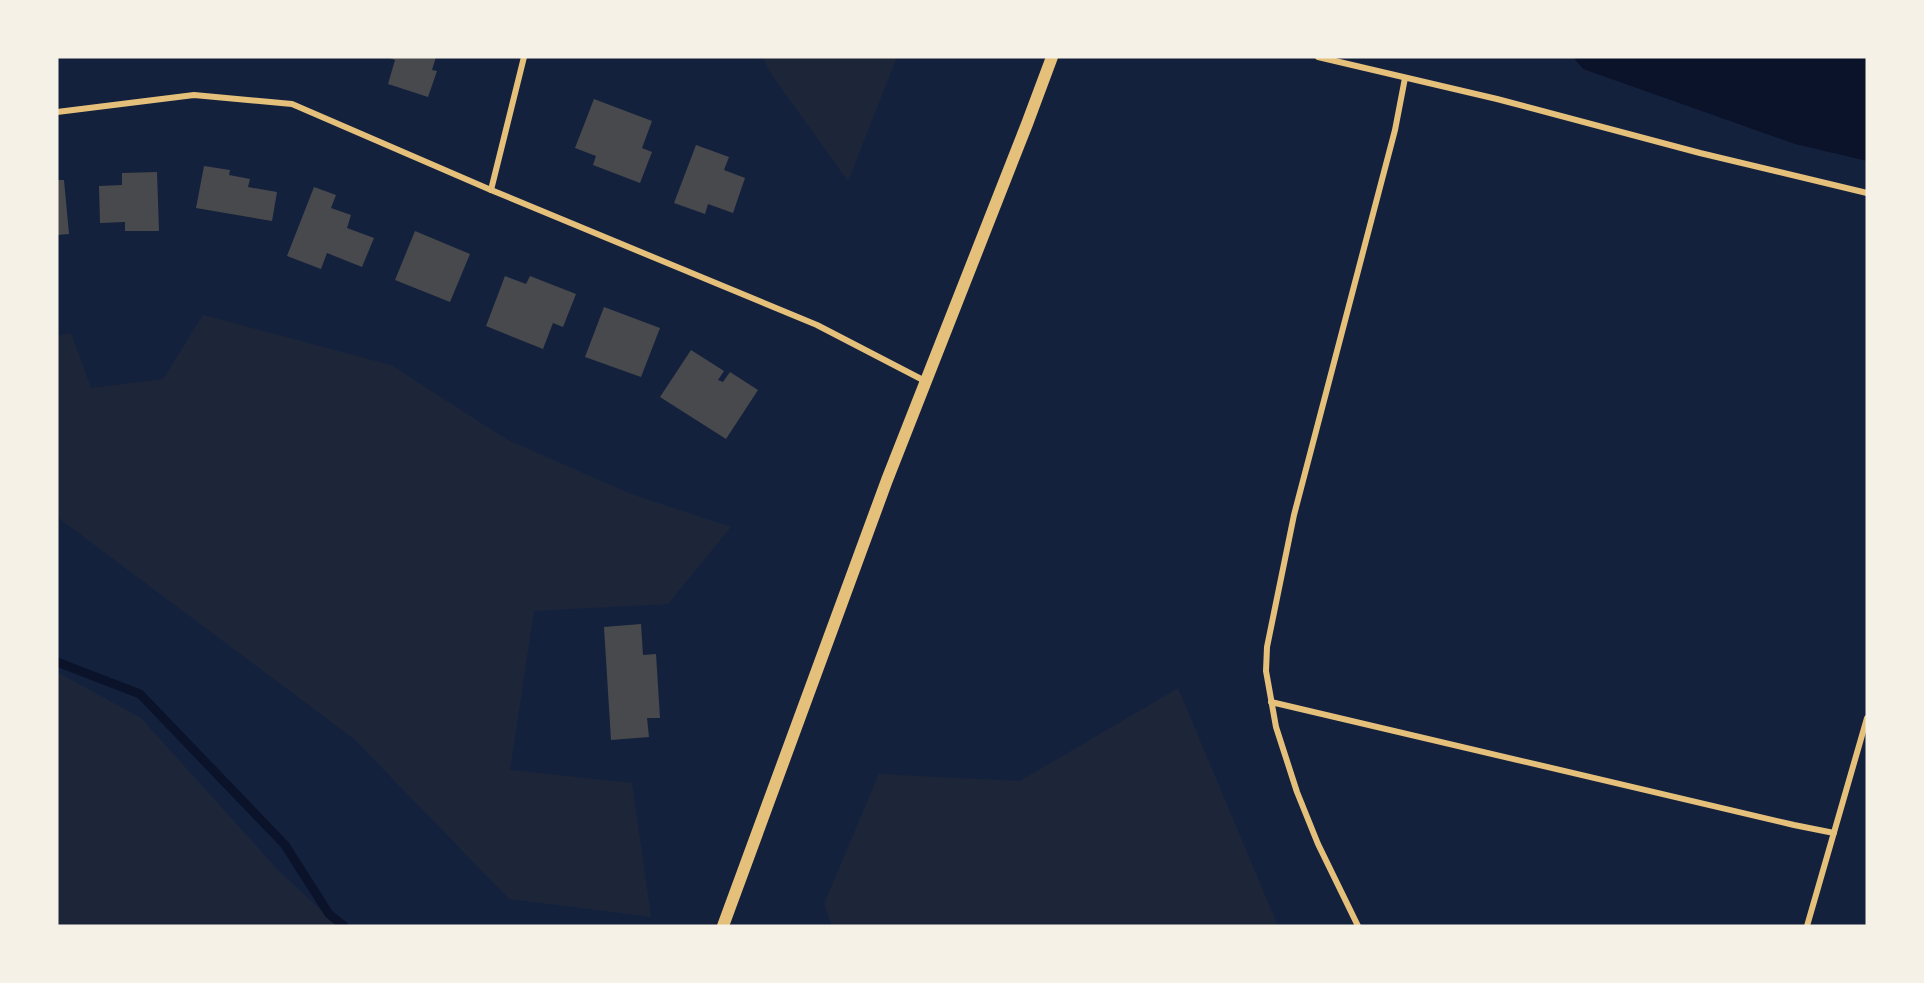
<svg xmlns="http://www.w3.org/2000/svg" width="1924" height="983" font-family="'Source Sans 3',sans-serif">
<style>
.green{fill:#1d2539}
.water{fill:#0b132b}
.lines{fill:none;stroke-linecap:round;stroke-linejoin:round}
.stream{stroke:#0b132b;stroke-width:9}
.building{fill:#48494c}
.minor{stroke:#e5c07b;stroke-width:6}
.secondary{stroke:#e5c07b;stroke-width:12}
</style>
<rect width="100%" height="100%" fill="#14213d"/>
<g class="green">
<polygon points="762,57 897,57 848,181 774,78"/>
<polygon points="203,315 391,365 506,439 631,494 731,527 668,604 534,611 510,770 632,783 651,917 509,899 354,739 57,517 57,336 71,333 91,388 163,379"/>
<polygon points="57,672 141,718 278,870 338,926 57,926"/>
<polygon points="1178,688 1278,926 832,926 824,904 879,774 1020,781"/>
</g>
<polygon class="water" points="1573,57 1867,57 1867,161 1795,144 1583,69"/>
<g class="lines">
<polyline class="stream" points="57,662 140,694 285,845 329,914 344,926"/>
</g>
<g class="building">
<polygon points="387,57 436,57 432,70 437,71 428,97 388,84 395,60"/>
<polygon points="594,99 652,121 642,148 652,152 640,183 593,165 596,156 575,148"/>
<polygon points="696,145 729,157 724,170 745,178 733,213 708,204 705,214 674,203"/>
<polygon points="204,166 230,170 229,175 250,179 248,187 277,192 272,221 196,208"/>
<polygon points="157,172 159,231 125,231 125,222 100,223 99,186 122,185 122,173"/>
<polygon points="57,180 64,180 69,234 57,235"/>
<polygon points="314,187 336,195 331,208 351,215 347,228 374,238 362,267 327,253 321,269 287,256"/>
<polygon points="415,231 470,254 450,302 395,280"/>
<polygon points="505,276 526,284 530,276 576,294 563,327 553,323 543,349 486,326"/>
<polygon points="604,307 660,328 641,377 585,357"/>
<polygon points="691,350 724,371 718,380 723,382 730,372 758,390 726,439 660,397"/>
<polygon points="641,624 643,655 656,654 660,718 647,718 649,737 611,740 604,627"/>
</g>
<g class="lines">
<g class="minor">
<polyline points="1318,57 1497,99 1700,153 1867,193"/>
<polyline points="57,112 194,95 292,104 491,190 817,325 925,381"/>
<polyline points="491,190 524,57"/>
<polyline points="1271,702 1794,825 1834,833"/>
<polyline points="1358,926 1318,844 1297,792 1276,727 1266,671 1267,647 1294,515 1395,130 1405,78"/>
<polyline points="1807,926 1867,718"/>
</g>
<polyline class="secondary" points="723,926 887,480 1027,124 1052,57"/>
</g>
<rect width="1924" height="983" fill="none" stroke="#f6f1e7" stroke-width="117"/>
</svg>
